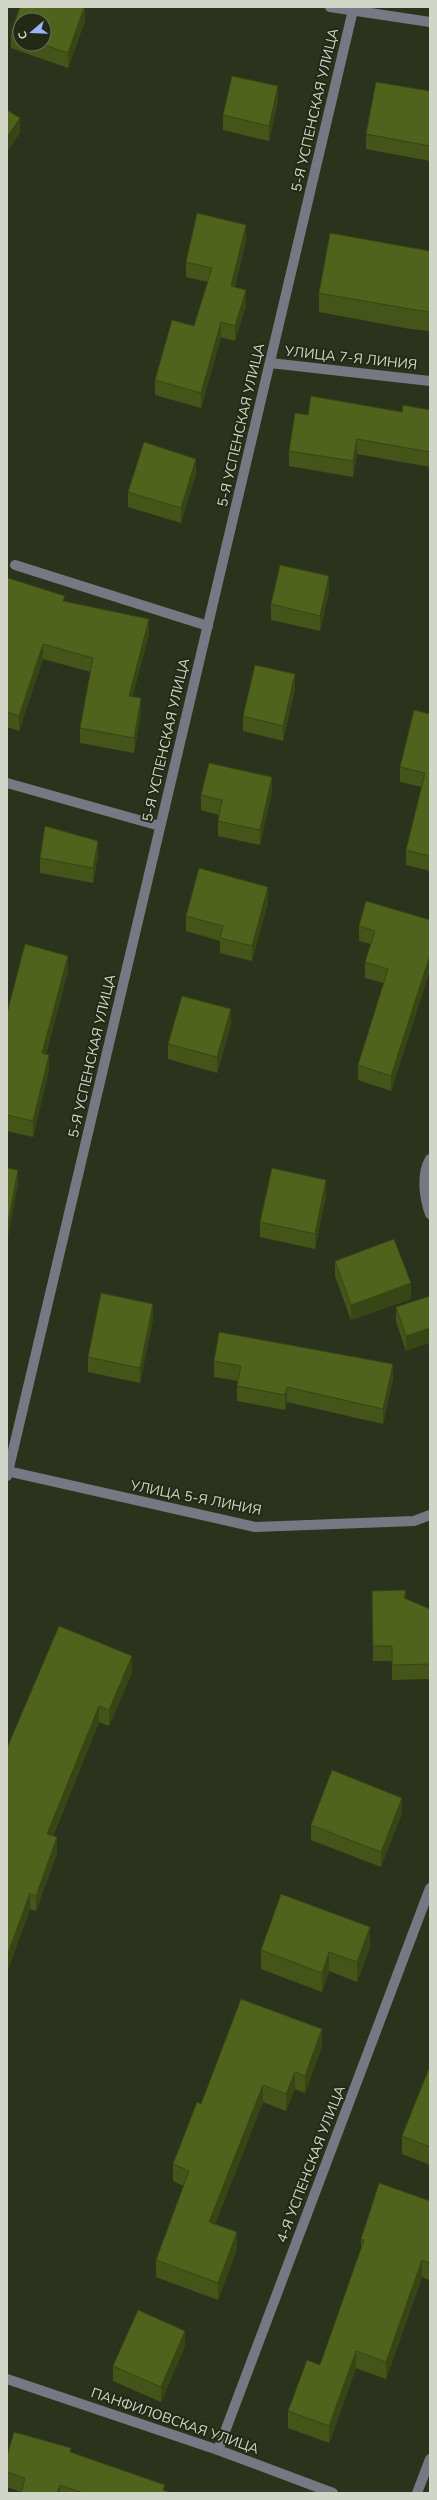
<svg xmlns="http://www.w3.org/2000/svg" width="437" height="2500" font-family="'Nunito Sans',sans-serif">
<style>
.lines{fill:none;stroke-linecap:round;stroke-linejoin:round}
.minor{stroke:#767984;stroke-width:10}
.wall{fill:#455519;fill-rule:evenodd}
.shaded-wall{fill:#384514}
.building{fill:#50631d;stroke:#384514}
.labels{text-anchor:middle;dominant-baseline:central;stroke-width:4;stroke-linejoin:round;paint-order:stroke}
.street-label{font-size:14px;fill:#d1d6c9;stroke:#222914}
</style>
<rect width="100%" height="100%" fill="#2c331d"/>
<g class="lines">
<g class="minor">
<polyline points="330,7 430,22"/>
<polyline points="270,363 430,381"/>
<polyline points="15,565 208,626"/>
<polyline points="7,783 160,826"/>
<path d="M430,1159c-9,15 -6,38 0,55"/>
<polyline points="7,1471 255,1527 414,1521 430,1515"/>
<polyline points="7,1476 353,10"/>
<polyline points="7,2379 218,2450 333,2493"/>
<polyline points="218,2450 430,1888"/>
<polyline points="417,2493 430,2459"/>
</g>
</g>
<g class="wall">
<path d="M20,7h65v14l-17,47 -57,-20v-15zM20,20h24v24h-24z"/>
<polygon points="430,91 430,161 366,149 366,134"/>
<polygon points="278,101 269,141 223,130 223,115"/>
<polygon points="246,240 235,287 246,306 235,341 221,337 201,408 155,395 155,380 194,326 208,282 186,277 186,262"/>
<polygon points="430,251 430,331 410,329 319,312 319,293"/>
<polygon points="430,410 430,467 357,454 353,477 289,466 289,451 308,415 402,412"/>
<polygon points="196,474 181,523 128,507 128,492"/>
<polygon points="7,582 65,601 149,634 132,697 141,713 134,753 80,743 80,728 91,672 43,659 19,731 7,727"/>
<polygon points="329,591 320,631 271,620 271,604"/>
<polygon points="295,689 283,741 243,731 243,716"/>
<polygon points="430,714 430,871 406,865 406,850 422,787 400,782 400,767"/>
<polygon points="272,792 260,845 218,836 218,821 219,815 201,810 201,795"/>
<polygon points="98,856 93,883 40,873 40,858"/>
<polygon points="268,902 252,961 220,953 220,941 186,931 186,916"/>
<polygon points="430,920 430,970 391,1091 358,1080 358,1065 384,983 365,978 365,962 371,944 359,941 359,926"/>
<polygon points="68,971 46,1054 49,1070 33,1137 7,1131 7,1013"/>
<polygon points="231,1024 217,1073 168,1059 168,1044"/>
<polygon points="326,1195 315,1249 260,1237 260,1222"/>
<polygon points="335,1261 411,1299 351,1320 335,1276"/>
<polygon points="430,1296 406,1351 396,1322 396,1307"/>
<polygon points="153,1319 140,1383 88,1372 88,1357"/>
<polygon points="214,1361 393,1379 383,1424 287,1402 285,1410 237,1401 237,1386 238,1381 214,1377"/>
<polygon points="372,1591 406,1599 430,1609 430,1679 392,1680 392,1661 373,1661"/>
<polygon points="132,1672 109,1726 99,1722 53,1836 57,1853 36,1911 30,1909 7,1972 7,1748"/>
<polygon points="402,1813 381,1867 311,1840 311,1825"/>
<polygon points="370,1947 357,1982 329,1971 322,1992 261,1969 261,1950"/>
<polygon points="322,2046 305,2093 295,2089 286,2111 263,2102 215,2224 237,2249 218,2300 156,2277 156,2260 184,2186 173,2181 173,2164 201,2104"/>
<polygon points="430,2066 430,2165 402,2154 402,2136"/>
<polygon points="430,2201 430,2276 429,2280 422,2277 386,2379 356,2368 329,2443 288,2428 288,2411 320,2365 361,2251 361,2239"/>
<polygon points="185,2346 161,2402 113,2381 113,2366"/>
<polygon points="71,2452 165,2491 172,2493 21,2493 21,2492 7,2487 7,2456"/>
</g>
<g class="shaded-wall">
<polygon points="85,7 85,21 68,68 68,53"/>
<polygon points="278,86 278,101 269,141 269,126"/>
<polygon points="20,118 20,133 7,152 7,137"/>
<polygon points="246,225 246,240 231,301 231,286"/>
<polygon points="246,290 246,306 235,341 235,326"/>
<polygon points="221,322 221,337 201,408 201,393"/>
<polygon points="357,439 357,454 353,477 353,461"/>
<polygon points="196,459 196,474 181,523 181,508"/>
<polygon points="329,576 329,591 320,631 320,616"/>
<polygon points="149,619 149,634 129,711 129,696"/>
<polygon points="43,644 43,659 19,731 19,716"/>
<polygon points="295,674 295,689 283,741 283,726"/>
<polygon points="141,698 141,713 134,753 134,738"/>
<polygon points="272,777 272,792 260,845 260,830"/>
<polygon points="98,841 98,856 93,883 93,868"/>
<polygon points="268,887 268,902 252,961 252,946"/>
<polygon points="430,955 430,970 391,1091 391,1076"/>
<polygon points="68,956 68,971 42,1068 42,1053"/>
<polygon points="231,1009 231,1024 217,1073 217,1057"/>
<polygon points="49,1055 49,1070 33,1137 33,1121"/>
<polygon points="18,1170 18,1185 7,1243 7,1228"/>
<polygon points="326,1180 326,1195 315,1249 315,1234"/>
<polygon points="411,1283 411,1299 351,1320 351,1305"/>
<polygon points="153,1304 153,1319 140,1383 140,1368"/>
<polygon points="430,1328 430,1343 406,1351 406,1336"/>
<polygon points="393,1364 393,1379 383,1424 383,1409"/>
<polygon points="287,1387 287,1402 285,1410 285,1395"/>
<polygon points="406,1590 406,1605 404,1598"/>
<polygon points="132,1656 132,1672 109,1726 109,1710"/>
<polygon points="99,1706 99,1722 47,1849 47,1834"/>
<polygon points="402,1798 402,1813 381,1867 381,1852"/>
<polygon points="57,1837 57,1853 36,1911 36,1896"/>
<polygon points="30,1893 30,1909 7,1972 7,1956"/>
<polygon points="370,1927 370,1947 357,1982 357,1962"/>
<polygon points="329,1952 329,1971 322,1992 322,1973"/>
<polygon points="322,2029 322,2046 305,2093 305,2076"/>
<polygon points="295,2072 295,2089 286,2111 286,2094"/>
<polygon points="263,2085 263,2102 209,2239 209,2222"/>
<polygon points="237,2232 237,2249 218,2300 218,2283"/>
<polygon points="8,2250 8,2265 7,2268 7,2253"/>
<polygon points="430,2259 430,2276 429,2280 429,2263"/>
<polygon points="422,2260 422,2277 386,2379 386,2362"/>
<polygon points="185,2331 185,2346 161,2402 161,2387"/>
<polygon points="356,2351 356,2368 329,2443 329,2426"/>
<polygon points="60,2485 60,2493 57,2493"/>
</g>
<g class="building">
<polygon points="20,7 84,7 68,53 42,44 44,44 44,20 20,20 20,36 11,33"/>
<polygon points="232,76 278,86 269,126 223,115"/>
<polygon points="376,82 430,91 430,146 366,134"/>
<polygon points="7,110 20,118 7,137"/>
<polygon points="197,213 246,225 231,286 246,290 235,326 221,322 201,393 155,380 172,320 194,326 212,268 186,262"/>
<polygon points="330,233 430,251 430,312 410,309 319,293"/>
<polygon points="311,396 402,412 403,405 430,410 430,452 357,439 353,461 289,451 295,413 308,415"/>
<polygon points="144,442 196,459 181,508 128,492"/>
<polygon points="280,565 329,576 320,616 271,604"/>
<polygon points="8,578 65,596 63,601 149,619 129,696 141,698 134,738 80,728 93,658 43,644 19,716 7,712 7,582"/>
<polygon points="255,665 295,674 283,726 243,716"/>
<polygon points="414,710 430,714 430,856 406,850 425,773 400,767"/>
<polygon points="209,763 272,777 260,830 218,821 222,800 201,795"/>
<polygon points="45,826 98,841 93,868 40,858"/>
<polygon points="199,868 268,887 252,946 220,938 223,926 186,916"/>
<polygon points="366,901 430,920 430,955 391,1076 358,1065 388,969 365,962 375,931 359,926"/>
<polygon points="25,944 68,956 42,1053 49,1055 33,1121 7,1115 7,1013"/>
<polygon points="182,996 231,1009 217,1057 168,1044"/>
<polygon points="7,1168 18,1170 7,1228"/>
<polygon points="272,1168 326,1180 315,1234 260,1222"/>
<polygon points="394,1239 411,1283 351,1305 335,1261"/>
<polygon points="101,1293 153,1304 140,1368 88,1357"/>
<polygon points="430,1296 430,1328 406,1336 396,1307"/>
<polygon points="219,1332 393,1364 383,1409 287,1387 285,1395 237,1386 241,1366 214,1361"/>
<polygon points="406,1590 404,1598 430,1609 430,1664 392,1665 392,1646 373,1646 372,1591"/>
<polygon points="59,1626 132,1656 109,1710 99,1706 47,1834 57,1837 36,1896 30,1893 7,1956 7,1748"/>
<polygon points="332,1770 402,1798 381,1852 311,1825"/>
<polygon points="281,1894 370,1927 357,1962 329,1952 322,1973 261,1950"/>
<polygon points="241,1999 322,2029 305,2076 295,2072 286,2094 263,2085 209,2222 237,2232 218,2283 156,2260 189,2171 173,2164 197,2102 201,2104"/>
<polygon points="430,2066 430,2147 402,2136"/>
<polygon points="379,2183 430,2201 430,2259 429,2263 422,2260 386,2362 356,2351 329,2426 288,2411 307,2360 320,2365 364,2240 361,2239"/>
<polygon points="138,2310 185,2331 161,2387 113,2366"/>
<polygon points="14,2432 71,2448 70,2452 165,2485 163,2490 172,2493 83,2493 60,2485 57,2493 21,2493 25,2478 7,2472 7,2456"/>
</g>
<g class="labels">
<g class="street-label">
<text transform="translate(315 110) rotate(-77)">5-Я УСПЕНСКАЯ УЛИЦА</text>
<text transform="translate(351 358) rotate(6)">УЛИЦА 7-Я ЛИНИЯ</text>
<text transform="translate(241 425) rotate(-77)">5-Я УСПЕНСКАЯ УЛИЦА</text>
<text transform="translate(166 740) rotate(-77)">5-Я УСПЕНСКАЯ УЛИЦА</text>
<text transform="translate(92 1056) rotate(-77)">5-Я УСПЕНСКАЯ УЛИЦА</text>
<text transform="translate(196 1498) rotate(11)">УЛИЦА 5-Я ЛИНИЯ</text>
<text transform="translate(311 2164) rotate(-69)">4-Я УСПЕНСКАЯ УЛИЦА</text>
<text transform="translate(175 2421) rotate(19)">ПАНФИЛОВСКАЯ УЛИЦА</text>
</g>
</g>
<rect width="437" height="2500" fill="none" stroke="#d1d6c9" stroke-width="16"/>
<g transform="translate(32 32) rotate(251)"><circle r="19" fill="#222914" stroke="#686e5c"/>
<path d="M0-3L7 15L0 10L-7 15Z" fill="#9eb3fd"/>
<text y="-6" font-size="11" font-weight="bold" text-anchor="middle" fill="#d1d6c9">С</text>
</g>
</svg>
